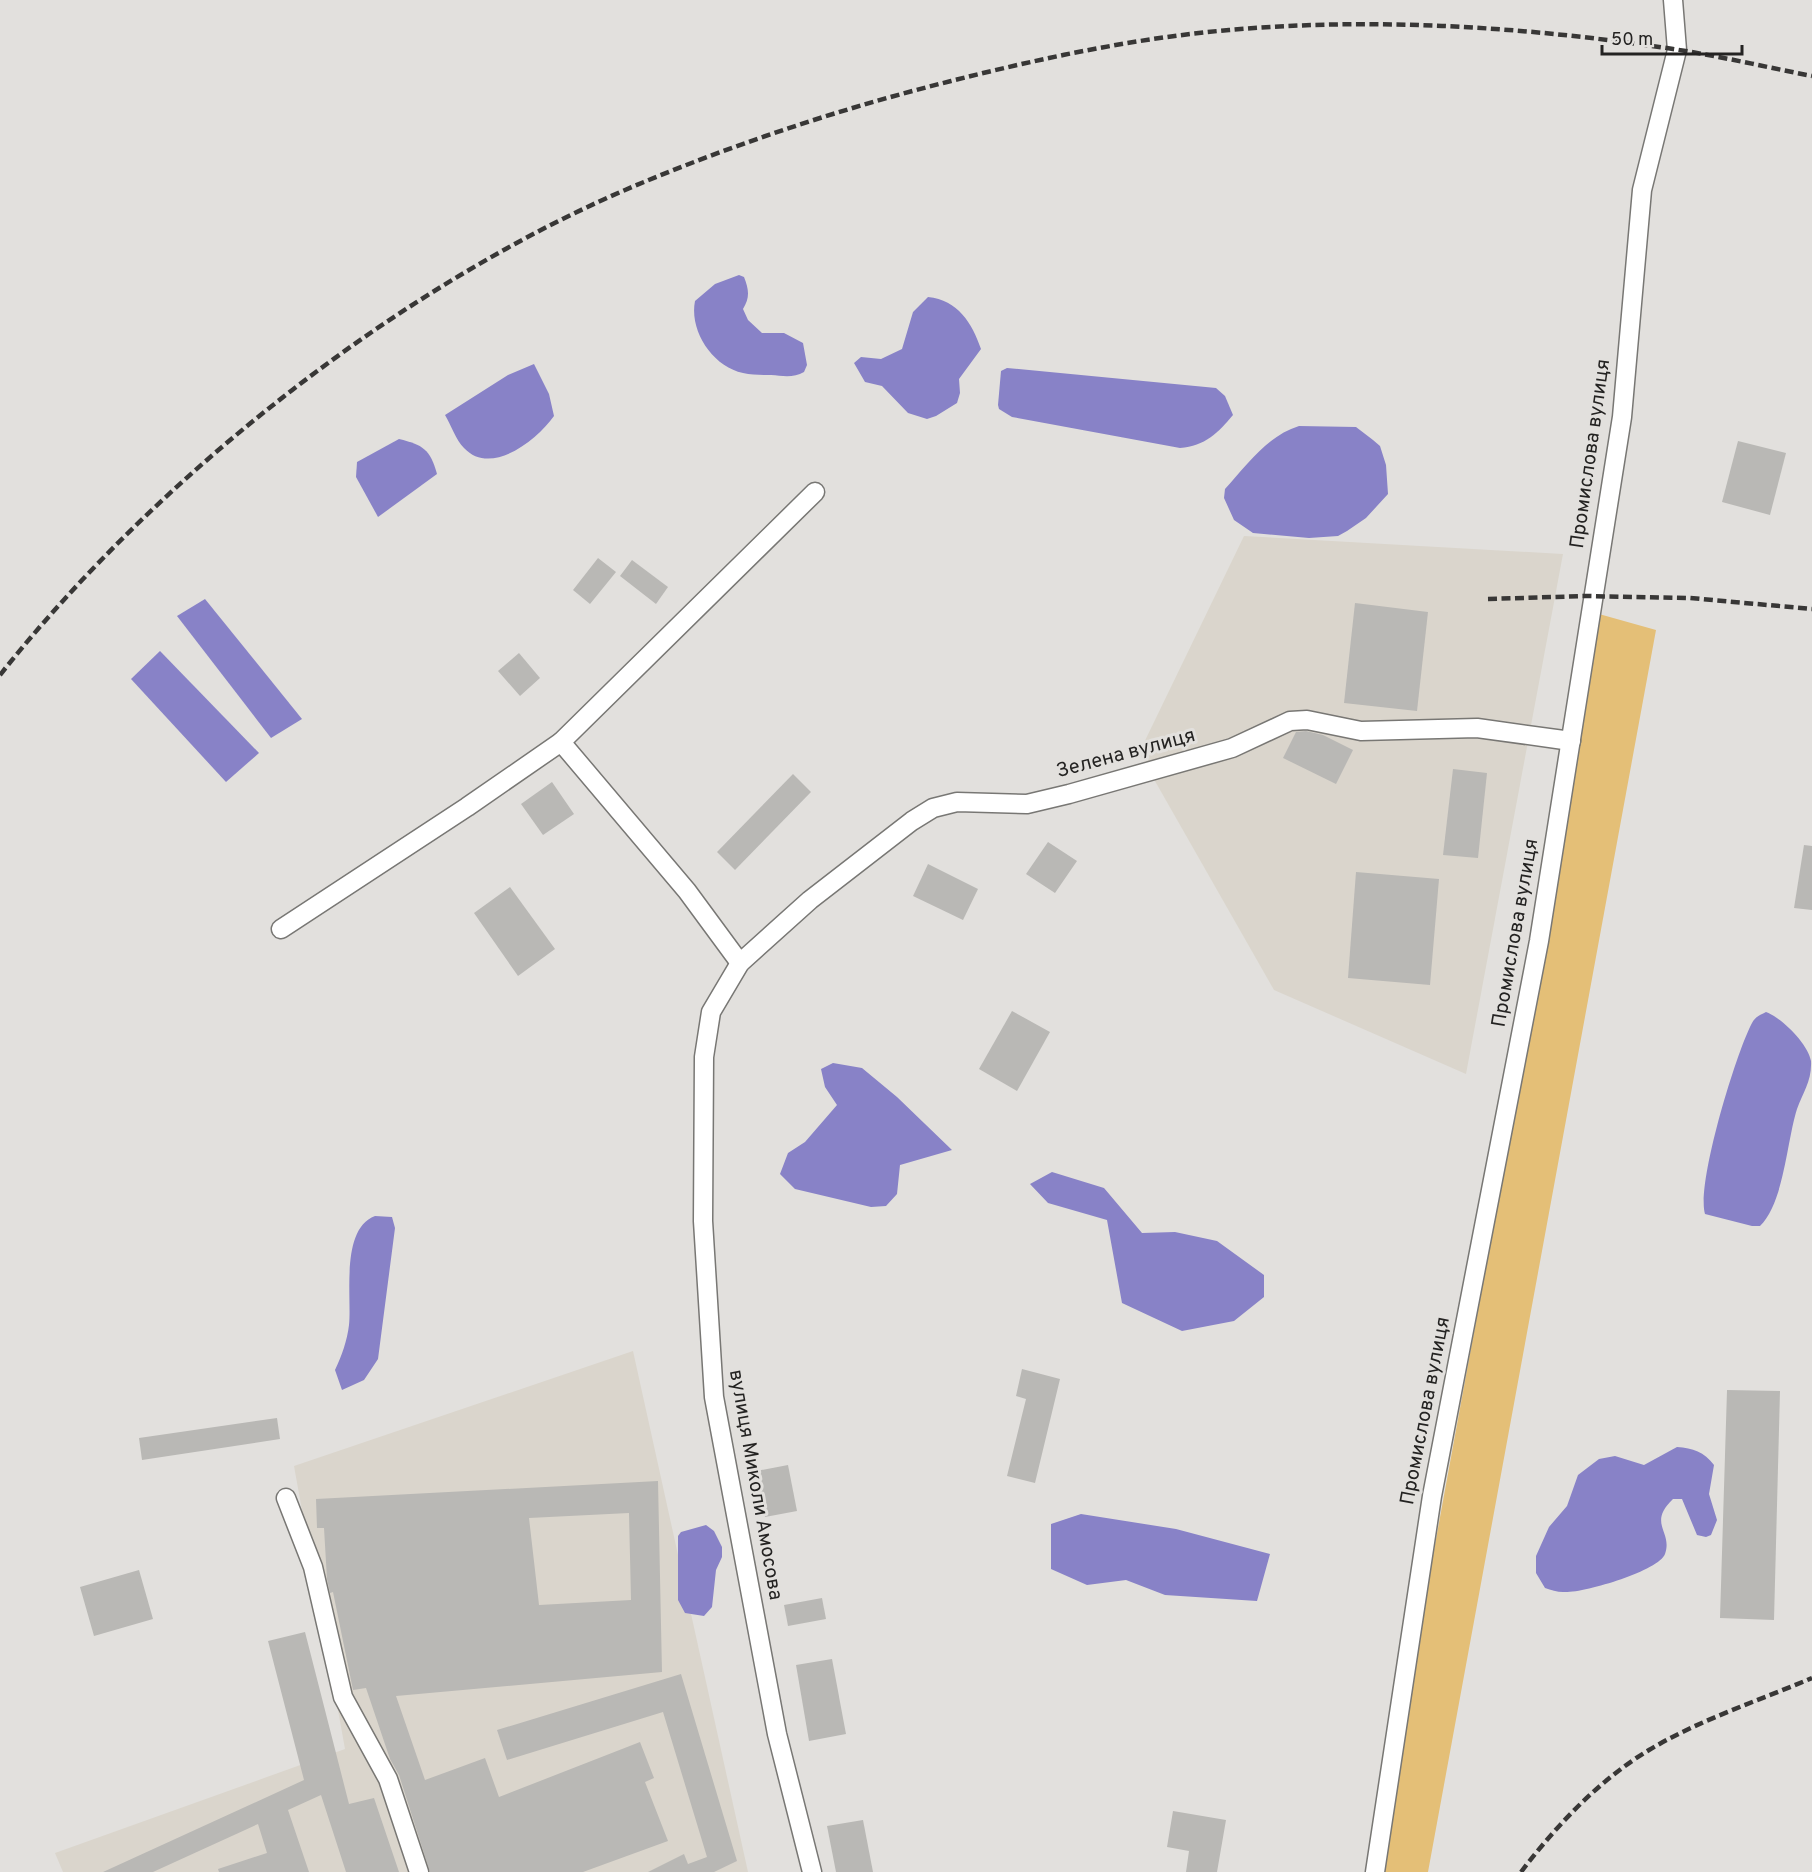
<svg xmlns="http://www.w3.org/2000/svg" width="1812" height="1872" font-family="Overpass,sans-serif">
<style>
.built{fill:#dad5cc}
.green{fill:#e4bf77}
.water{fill:#8882c7}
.building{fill:#b9b8b5;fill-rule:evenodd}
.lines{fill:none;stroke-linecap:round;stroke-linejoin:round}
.minor-casing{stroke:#787774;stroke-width:21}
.minor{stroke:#fff;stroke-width:18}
.rail{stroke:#383736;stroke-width:4.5;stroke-dasharray:9 4.5;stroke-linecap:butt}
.labels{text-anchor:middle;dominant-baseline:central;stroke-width:6;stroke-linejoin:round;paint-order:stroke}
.street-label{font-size:20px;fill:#242322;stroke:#e2e0dd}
</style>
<rect width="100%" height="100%" fill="#e2e0dd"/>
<g class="built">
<polygon points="1244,536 1563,554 1466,1074 1274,990 1139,753"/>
<polygon points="633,1351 748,1872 63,1872 55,1853 345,1749 294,1466"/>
</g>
<polygon class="green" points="1599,614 1656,630 1428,1872 1375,1872 1544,950"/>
<g class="water">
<path d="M739,275l5,2c5,13 6,20 -1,32l5,11 14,13h22l19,10 4,22 -3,7c-10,6 -21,4 -33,3 -9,0 -19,0 -28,-2 -30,-6 -54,-42 -48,-72l20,-17z"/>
<path d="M928,297c30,3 44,26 53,52l-22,30 1,14 -3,10 -21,13 -9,3 -19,-6 -26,-27 -17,-4 -11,-19 7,-6 20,2 21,-10 11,-37z"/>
<path d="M534,364l15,30 5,22c-17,24 -63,61 -90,32 -8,-8 -13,-23 -19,-33l63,-40z"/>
<path d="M1007,368l209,20 9,8 8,19c-15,18 -28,31 -53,33l-168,-31 -13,-8 -1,-4 3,-34z"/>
<path d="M1299,426l57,1 17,13 7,6 6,19 2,29 -22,24 -19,13 -9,5 -29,2 -56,-5 -19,-13 -10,-22 1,-9c22,-24 42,-53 74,-63z"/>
<path d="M399,439c24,6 31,10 38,35l-59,43 -22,-40 1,-15z"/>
<polygon points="205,599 302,719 271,738 177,616"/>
<polygon points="160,651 259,753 226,782 131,679"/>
<path d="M1766,1012c16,6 42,32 45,49 1,20 -8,31 -14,48 -10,31 -13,94 -37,117h-8l-47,-12c-9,-30 31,-161 47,-191 3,-6 8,-8 14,-11z"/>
<polygon points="833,1063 862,1068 897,1097 952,1150 900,1165 897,1194 886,1206 871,1207 795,1189 780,1174 788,1153 805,1142 837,1105 825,1087 821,1069"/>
<polygon points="1052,1172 1104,1188 1142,1233 1175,1232 1217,1241 1264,1275 1264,1297 1234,1321 1182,1331 1122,1303 1107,1220 1048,1203 1030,1184"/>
<path d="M375,1216l17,1 3,11 -17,131 -14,21 -22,10 -7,-20c7,-15 12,-29 14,-45 3,-27 -9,-96 26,-109z"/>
<path d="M1677,1447c16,1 27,5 37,18l-5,29 8,26 -6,15 -5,2 -9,-2 -15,-36h-9c-26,25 0,32 -8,55 -6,17 -84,40 -102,38 -6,0 -12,-2 -18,-4l-9,-15v-17l13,-29 18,-21 11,-31 21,-16 16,-3 29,9z"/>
<polygon points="1081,1514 1176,1529 1270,1554 1257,1601 1165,1595 1126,1580 1087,1585 1051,1569 1051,1524"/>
<polygon points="706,1525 714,1531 722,1547 722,1557 716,1570 712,1607 704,1616 685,1613 678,1600 678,1536 681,1532"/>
</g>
<g class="building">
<polygon points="1738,441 1786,453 1770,515 1722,502"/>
<polygon points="598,558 616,572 590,604 573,590"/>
<polygon points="632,560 668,587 656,604 620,576"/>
<polygon points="1355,603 1428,612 1417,711 1344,703"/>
<polygon points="519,653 540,678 520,696 498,671"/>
<polygon points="1306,731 1323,735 1353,750 1336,784 1283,758 1296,732"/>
<polygon points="1453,769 1487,773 1478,858 1443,855"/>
<polygon points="793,774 811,792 735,870 717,852"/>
<polygon points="552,782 574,814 543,835 521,804"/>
<polygon points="1048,842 1077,861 1055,893 1026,874"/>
<polygon points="1804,845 1812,846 1812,910 1794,908"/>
<polygon points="928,864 978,889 963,920 913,896"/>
<polygon points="1356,872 1439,879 1430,985 1348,978"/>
<polygon points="510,887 555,949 518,976 474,913"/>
<polygon points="1012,1011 1050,1032 1017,1091 979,1069"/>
<polygon points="1022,1369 1060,1379 1035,1483 1007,1476 1026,1399 1016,1396"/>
<polygon points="1727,1390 1780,1391 1774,1620 1720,1618"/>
<polygon points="277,1418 280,1439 142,1460 139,1438"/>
<polygon points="788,1465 797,1511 765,1517 756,1471"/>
<path d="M658,1481l4,191 -266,24 29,84 60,-22 14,39 141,-55 14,36 -9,4 23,59 -85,31h-153l-31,-97 -9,-16 -24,-71 -13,2 -20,-98 -3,1 -3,-14 -3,-51h-7l-1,-29zM629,1513l2,87 -92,5 -10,-87z"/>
<polygon points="139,1570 153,1619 94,1636 80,1587"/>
<polygon points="822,1598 826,1619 788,1626 784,1605"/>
<polygon points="305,1632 349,1804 374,1798 399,1872 346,1872 321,1795 288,1810 309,1872 219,1872 218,1869 267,1853 258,1824 153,1872 103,1872 304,1780 268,1641"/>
<polygon points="832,1659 846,1734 809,1741 796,1665"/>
<polygon points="681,1674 737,1861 714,1872 648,1872 684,1854 688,1864 707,1857 663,1712 507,1760 497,1730"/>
<polygon points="1173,1811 1226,1820 1217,1872 1186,1872 1189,1851 1167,1847"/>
<polygon points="863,1820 873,1872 836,1872 827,1826"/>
</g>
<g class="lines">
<defs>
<g id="minor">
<polyline points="561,742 815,492"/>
<polyline points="281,929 467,807 561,742 687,891 740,963"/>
<polyline points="286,1498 313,1567 343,1697 388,1779 419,1872"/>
<polyline points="812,1872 777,1734 714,1397 703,1221 704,1057 711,1012 740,963 810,900 912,821 933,808 957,802 1027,804 1069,794 1232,748 1290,721 1307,720 1361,731 1477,728 1571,741"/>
<polyline points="1375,1872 1432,1496 1539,941 1622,417 1642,190 1677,50 1673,0"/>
</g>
</defs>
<use href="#minor" class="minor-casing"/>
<use href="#minor" class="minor"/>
<g class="rail">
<polyline points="1488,599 1585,596 1690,598 1812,609"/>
<path d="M0,675c159,-201 406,-395 644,-493 99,-41 203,-75 307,-101 91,-23 185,-43 278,-51 147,-13 299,-3 444,19 46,7 93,18 139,27"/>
<path d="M1521,1872c35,-46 78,-92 128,-122 50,-30 109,-49 163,-72"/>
</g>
</g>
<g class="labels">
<g class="street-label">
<text transform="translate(1591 454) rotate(-82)">Промислова вулиця</text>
<text transform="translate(1126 754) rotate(-15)">Зелена вулиця</text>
<text transform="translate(1516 933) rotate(-80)">Промислова вулиця</text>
<text transform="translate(1426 1411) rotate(-79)">Промислова вулиця</text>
<text transform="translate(755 1485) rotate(80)">вулиця Миколи Амосова</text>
</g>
</g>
<path d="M1602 45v9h140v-9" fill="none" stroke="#242322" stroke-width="3"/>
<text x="1611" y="45" font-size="18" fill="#242322" stroke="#e2e0dd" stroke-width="4.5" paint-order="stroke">50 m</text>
</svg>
